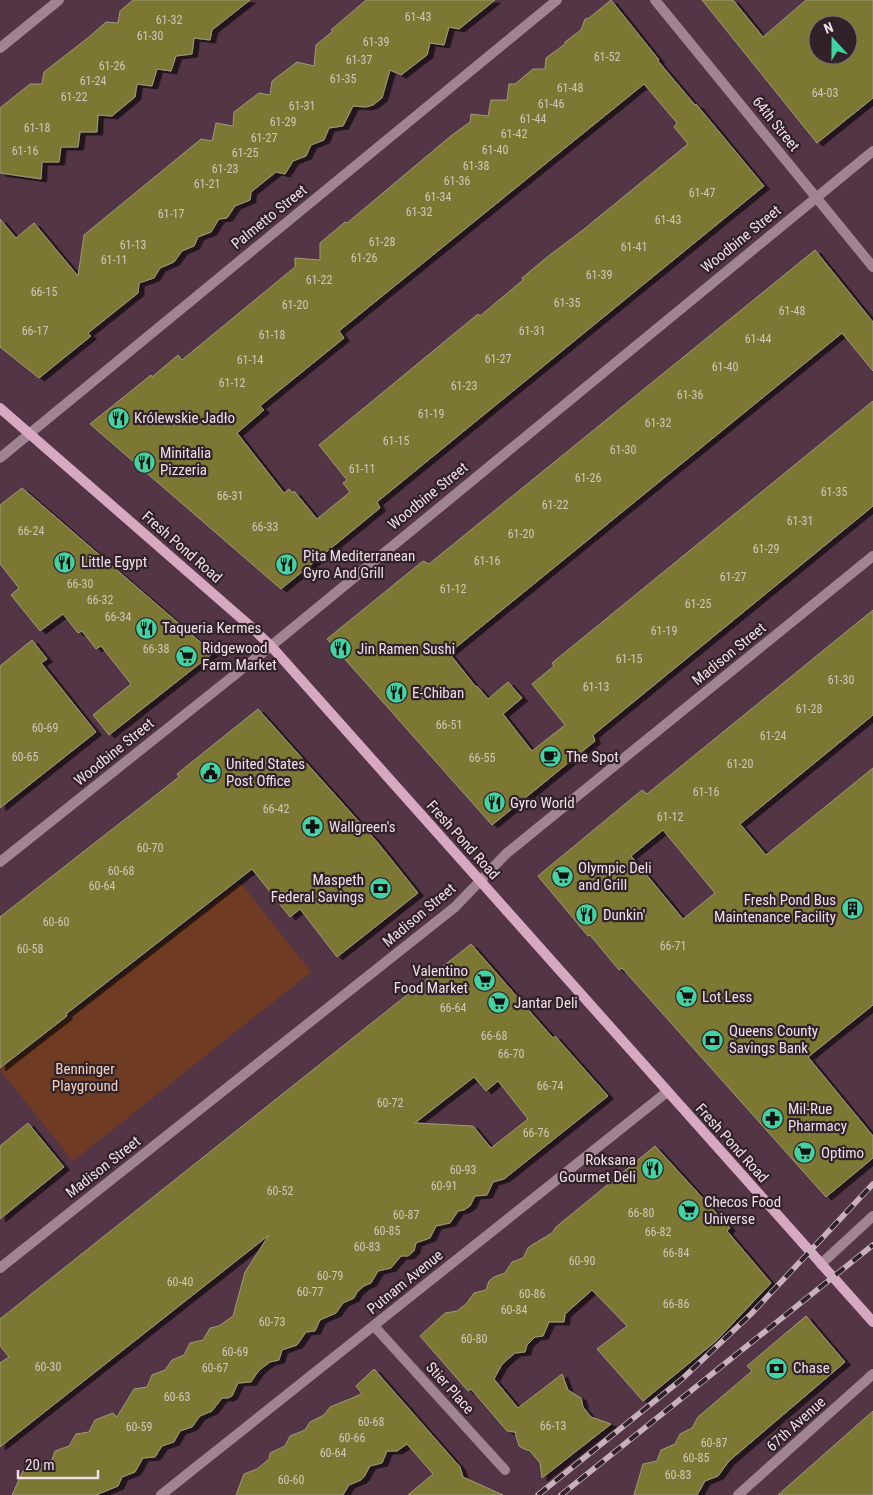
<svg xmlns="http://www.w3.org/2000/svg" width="873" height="1495" font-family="'Roboto Condensed',sans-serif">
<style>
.green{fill:#6f3c23}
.building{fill:#7b7733;stroke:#9d9b77;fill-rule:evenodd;filter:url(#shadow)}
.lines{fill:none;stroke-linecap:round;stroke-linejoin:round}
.service{stroke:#a08492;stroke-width:10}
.minor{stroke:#a08492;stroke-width:10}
.secondary{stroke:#d6a9c0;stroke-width:10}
.rail-casing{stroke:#c8b1bd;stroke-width:5.5}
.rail{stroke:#31222a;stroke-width:4;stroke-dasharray:11;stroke-linecap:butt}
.labels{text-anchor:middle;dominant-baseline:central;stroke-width:4.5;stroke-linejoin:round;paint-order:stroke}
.number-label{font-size:12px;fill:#d4c4bb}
.street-label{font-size:15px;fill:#f2dee8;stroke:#31222a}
.poi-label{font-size:15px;fill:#f2dee8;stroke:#31222a;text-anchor:start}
.park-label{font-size:15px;fill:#f4cfbd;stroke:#31222a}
</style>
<defs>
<filter id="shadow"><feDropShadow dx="5.5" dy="3" stdDeviation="0" flood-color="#0009"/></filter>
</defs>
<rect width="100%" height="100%" fill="#543546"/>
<polygon class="green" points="240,882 311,972 73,1161 0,1070"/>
<g class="building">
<polygon points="133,0 250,0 212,30 210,40 194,38 192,54 176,56 171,71 157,69 152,86 137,84 135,97 112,116 98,115 97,132 80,132 78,147 61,147 59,162 42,162 41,179 0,173 0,108 30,84 42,84 44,72 89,37 106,22 118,23 120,11"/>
<polygon points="366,0 495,0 459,29 449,27 444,45 430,43 427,55 401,75 390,70 382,98 373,105 366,107 353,106 343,126 329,128 324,140 311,145 306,156 293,161 285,174 276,172 251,192 250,200 235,206 227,218 219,219 211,232 198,237 194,246 182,251 174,262 160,268 154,278 139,283 138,293 88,333 91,336 39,378 0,347 0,219 16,238 34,223 78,276 84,235 201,139 212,141 216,123 233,126 234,112 259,93 270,95 272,81 297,62 314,66 316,45 333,31 331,30"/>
<path d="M611,0l48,60 -1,1 37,44 1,-1 68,82 -387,316 3,6 -99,81 -191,-165 61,-49 1,2 26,-22 4,5 113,-93v-9l25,2v-17l25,-21 2,1 18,-15 87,-73 18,-13 1,-8 17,2 3,-16h16l2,-16h6l18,-15h12l1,-11 19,-14v-2l16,-12 4,-11 4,-1zM644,84l33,39 -3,4 14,17 -105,86 -37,28 -24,20 1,2 -43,36 -2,-2 -159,131 28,35 -4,3 7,9 -33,27 -23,-28 -1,2 -4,-4 -5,4 -47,-60 27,-23 -4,-4 84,-68 -5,-7z"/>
<path d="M702,0h31l30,37 43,-37h67v98l-56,45zM818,25h30v30h-30z"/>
<polygon points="815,250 873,322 873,371 842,333 449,653 476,687 477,686 488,699 508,682 522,698 503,714 532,751 565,725 532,684 554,666 552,663 873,401 873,506 593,735 595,741 492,825 327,639 423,561 429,564"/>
<polygon points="22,488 213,653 109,735 93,715 131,684 101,646 96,649 82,631 78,633 63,614 40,631 11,595 19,588 0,564 0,505"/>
<path d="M873,610v105l-133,109 26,31 107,-87v237l-65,52 65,79v22l-47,39 -204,-229 -3,2 -29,-35 -2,1 -50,-60 104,-86 5,4zM663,830l52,63 -32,26 -52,-63z"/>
<polygon points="32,640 47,659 41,663 96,732 0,808 0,666"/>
<polygon points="258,709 378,843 418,893 337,957 300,909 290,917 252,869 66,1014 67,1016 0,1068 0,917 179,777 177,774"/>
<path d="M471,944l82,94 2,-2 53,60 -104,83 -11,3 -6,13 -12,1 -5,10 -6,4 -6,1 -8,12 -14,3 -6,12 -14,5 -2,8 -6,5h-7l-10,12 -13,3 -7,12 -7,3 -7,6 -3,6 -11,5 -7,10 -16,7 -5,11 -9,1 -9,13 -15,5 -3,10 -9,2 -8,6 -5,5 -6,9 -13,1 -6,13 -4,2h-6l-10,13 -12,5 -8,11 -12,4 -6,11 -12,4 -7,11 -12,1 -8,14 -13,5 -4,9 -22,9h-84l11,-24 29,-11 3,-9 14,-5 7,-12 13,-2 6,-12 18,-7 4,4 17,-28 13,-2 5,-12 13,-5 7,-10 12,-5 6,-12 13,-3 7,-12 9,-2 14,-10 12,-44 24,-37 -269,212v-84l9,-6 -9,-11v-27zM474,1077l12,14 12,-10 30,38 -37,29 -18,-22 -58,-3z"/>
<polygon points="28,1123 64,1167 0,1219 0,1146"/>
<polygon points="655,1146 730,1228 727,1231 771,1283 716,1341 643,1401 597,1349 627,1326 592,1290 565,1314 564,1322 549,1322 543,1336 535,1337 527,1345 525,1352 515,1353 508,1359 501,1366 494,1379 518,1408 562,1374 568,1390 581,1398 583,1407 591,1417 611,1424 542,1478 540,1463 530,1451 524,1449 519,1446 515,1432 507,1431 471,1389 468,1391 420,1336 445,1313 457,1311 467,1303 474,1293 486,1290 489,1281 494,1277 505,1273 512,1262 523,1258 528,1248 532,1245 552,1233 556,1227"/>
<polygon points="806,1316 845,1362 729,1461 718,1476 705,1481 697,1495 634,1495 643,1464 657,1461 661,1450 675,1444 680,1434 692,1428 698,1417 752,1371 747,1366"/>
<polygon points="374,1369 460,1467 463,1477 503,1495 408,1495 433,1474 407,1444 397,1451 387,1451 382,1463 370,1466 364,1477 361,1480 349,1485 343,1495 236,1495 244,1474 257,1469 269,1459 270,1453 285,1446 290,1436 305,1430 310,1422 324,1415 330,1407 362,1394 356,1386"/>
<polygon points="873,1411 873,1495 778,1495"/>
</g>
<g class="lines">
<polyline class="service" points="821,1264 873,1216"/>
<g class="minor">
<polyline points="655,0 873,267"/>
<polyline points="0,48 59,0"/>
<polyline points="0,458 557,0"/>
<polyline points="0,862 271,646 873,151"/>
<polyline points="0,1268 455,907 507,853 873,556"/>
<polyline points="374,1326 505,1470"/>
<polyline points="161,1495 667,1092"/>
<polyline points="738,1495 873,1374"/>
</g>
<polyline class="secondary" points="0,408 250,626 271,646 873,1322"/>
<defs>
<g id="rail">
<polyline points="538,1495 682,1379 751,1314 873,1184"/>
<polyline points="561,1495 873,1245"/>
</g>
</defs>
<use href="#rail" class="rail-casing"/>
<use href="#rail" class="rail"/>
</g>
<defs>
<symbol id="restaurant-disc" viewBox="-11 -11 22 22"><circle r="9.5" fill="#3fd4a2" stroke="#31222a"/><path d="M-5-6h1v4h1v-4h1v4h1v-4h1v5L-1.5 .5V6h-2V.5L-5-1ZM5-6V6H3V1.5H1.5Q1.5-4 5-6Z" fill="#111"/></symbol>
<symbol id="supermarket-disc" viewBox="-11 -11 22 22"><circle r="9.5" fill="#3fd4a2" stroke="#31222a"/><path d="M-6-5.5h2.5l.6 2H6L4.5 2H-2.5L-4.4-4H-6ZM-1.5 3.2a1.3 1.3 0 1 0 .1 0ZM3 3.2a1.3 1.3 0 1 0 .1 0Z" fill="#111"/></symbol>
<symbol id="cafe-disc" viewBox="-11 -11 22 22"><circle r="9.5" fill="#3fd4a2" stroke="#31222a"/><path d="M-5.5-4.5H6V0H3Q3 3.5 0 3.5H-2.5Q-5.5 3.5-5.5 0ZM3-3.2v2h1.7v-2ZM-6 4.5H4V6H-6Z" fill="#111"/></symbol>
<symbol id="civic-disc" viewBox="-11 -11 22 22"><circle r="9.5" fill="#3fd4a2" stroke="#31222a"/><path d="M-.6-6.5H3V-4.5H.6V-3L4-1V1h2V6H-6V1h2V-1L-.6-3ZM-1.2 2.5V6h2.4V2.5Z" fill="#111"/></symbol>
<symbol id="pharmacy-disc" viewBox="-11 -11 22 22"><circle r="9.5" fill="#3fd4a2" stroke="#31222a"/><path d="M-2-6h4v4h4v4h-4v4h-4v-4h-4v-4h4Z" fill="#111"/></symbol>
<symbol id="bank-disc" viewBox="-11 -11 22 22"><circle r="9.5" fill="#3fd4a2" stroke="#31222a"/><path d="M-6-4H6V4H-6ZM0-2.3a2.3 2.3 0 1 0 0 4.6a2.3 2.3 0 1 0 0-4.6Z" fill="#111"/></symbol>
<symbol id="building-disc" viewBox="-11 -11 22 22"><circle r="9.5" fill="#3fd4a2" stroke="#31222a"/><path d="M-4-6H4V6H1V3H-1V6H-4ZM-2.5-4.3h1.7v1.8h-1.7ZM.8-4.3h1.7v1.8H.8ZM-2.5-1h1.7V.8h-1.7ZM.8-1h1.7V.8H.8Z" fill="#111"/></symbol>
</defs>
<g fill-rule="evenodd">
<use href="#restaurant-disc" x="106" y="406" width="25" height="25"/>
<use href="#restaurant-disc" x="132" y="450" width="25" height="25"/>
<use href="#restaurant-disc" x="52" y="550" width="25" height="25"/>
<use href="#restaurant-disc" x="274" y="552" width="25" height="25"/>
<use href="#restaurant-disc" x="134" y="616" width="25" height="25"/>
<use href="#restaurant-disc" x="328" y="636" width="25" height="25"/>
<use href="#supermarket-disc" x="174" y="644" width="25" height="25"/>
<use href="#restaurant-disc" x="384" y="680" width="25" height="25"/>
<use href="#cafe-disc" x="538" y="744" width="25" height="25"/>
<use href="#civic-disc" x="198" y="760" width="25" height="25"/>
<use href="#restaurant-disc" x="482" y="790" width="25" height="25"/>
<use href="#pharmacy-disc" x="300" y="814" width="25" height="25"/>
<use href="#supermarket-disc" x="550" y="864" width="25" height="25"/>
<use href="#bank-disc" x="368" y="876" width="25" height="25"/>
<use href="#building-disc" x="840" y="896" width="25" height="25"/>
<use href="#restaurant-disc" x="574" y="902" width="25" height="25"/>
<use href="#supermarket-disc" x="472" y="968" width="25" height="25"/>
<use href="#supermarket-disc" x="674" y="984" width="25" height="25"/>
<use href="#supermarket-disc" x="486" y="990" width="25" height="25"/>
<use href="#bank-disc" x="700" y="1028" width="25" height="25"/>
<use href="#pharmacy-disc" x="760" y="1106" width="25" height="25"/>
<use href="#supermarket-disc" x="792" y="1140" width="25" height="25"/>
<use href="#restaurant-disc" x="640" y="1156" width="25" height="25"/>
<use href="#supermarket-disc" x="676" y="1198" width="25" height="25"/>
<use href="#bank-disc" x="764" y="1356" width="25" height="25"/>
</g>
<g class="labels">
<g class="number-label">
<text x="418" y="17">61-43</text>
<text x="169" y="20">61-32</text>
<text x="150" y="36">61-30</text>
<text x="376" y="42">61-39</text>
<text x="607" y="57">61-52</text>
<text x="359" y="60">61-37</text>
<text x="112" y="66">61-26</text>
<text x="343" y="79">61-35</text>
<text x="93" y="81">61-24</text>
<text x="570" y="88">61-48</text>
<text x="825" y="93">64-03</text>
<text x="74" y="97">61-22</text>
<text x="551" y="104">61-46</text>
<text x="302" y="106">61-31</text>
<text x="533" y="119">61-44</text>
<text x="283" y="122">61-29</text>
<text x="37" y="128">61-18</text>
<text x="514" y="134">61-42</text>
<text x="264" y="138">61-27</text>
<text x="495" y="150">61-40</text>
<text x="25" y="151">61-16</text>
<text x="245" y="153">61-25</text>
<text x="476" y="166">61-38</text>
<text x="225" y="169">61-23</text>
<text x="457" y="181">61-36</text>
<text x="207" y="184">61-21</text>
<text x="702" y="193">61-47</text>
<text x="438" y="197">61-34</text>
<text x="419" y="212">61-32</text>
<text x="171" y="214">61-17</text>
<text x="668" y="220">61-43</text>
<text x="382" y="242">61-28</text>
<text x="133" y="245">61-13</text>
<text x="634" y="247">61-41</text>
<text x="364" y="258">61-26</text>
<text x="114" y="260">61-11</text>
<text x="599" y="275">61-39</text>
<text x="319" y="280">61-22</text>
<text x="44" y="292">66-15</text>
<text x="567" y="303">61-35</text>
<text x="295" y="305">61-20</text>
<text x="792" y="311">61-48</text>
<text x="35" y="331">66-17</text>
<text x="532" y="331">61-31</text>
<text x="272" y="335">61-18</text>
<text x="758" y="339">61-44</text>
<text x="498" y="359">61-27</text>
<text x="250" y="360">61-14</text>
<text x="725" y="367">61-40</text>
<text x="232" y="383">61-12</text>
<text x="464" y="386">61-23</text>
<text x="690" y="395">61-36</text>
<text x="431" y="414">61-19</text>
<text x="658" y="423">61-32</text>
<text x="396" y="441">61-15</text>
<text x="623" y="450">61-30</text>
<text x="362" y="469">61-11</text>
<text x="588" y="478">61-26</text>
<text x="834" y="492">61-35</text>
<text x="230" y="496">66-31</text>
<text x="555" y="505">61-22</text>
<text x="800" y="521">61-31</text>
<text x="265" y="527">66-33</text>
<text x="31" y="531">66-24</text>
<text x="521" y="534">61-20</text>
<text x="766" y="549">61-29</text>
<text x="487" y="561">61-16</text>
<text x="733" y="577">61-27</text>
<text x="80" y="584">66-30</text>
<text x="453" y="589">61-12</text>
<text x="100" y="600">66-32</text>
<text x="698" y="604">61-25</text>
<text x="118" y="617">66-34</text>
<text x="664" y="631">61-19</text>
<text x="156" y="649">66-38</text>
<text x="629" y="659">61-15</text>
<text x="841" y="680">61-30</text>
<text x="596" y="687">61-13</text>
<text x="809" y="709">61-28</text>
<text x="449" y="725">66-51</text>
<text x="45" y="728">60-69</text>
<text x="773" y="736">61-24</text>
<text x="25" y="757">60-65</text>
<text x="482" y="758">66-55</text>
<text x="740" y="764">61-20</text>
<text x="706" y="792">61-16</text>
<text x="276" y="809">66-42</text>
<text x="670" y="817">61-12</text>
<text x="150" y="848">60-70</text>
<text x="121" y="871">60-68</text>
<text x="102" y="886">60-64</text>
<text x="56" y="922">60-60</text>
<text x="673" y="946">66-71</text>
<text x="30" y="949">60-58</text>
<text x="453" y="1008">66-64</text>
<text x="494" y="1036">66-68</text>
<text x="511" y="1054">66-70</text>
<text x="550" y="1086">66-74</text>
<text x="390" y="1103">60-72</text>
<text x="536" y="1133">66-76</text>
<text x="463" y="1170">60-93</text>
<text x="444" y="1186">60-91</text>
<text x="280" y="1191">60-52</text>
<text x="641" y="1213">66-80</text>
<text x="406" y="1215">60-87</text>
<text x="387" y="1231">60-85</text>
<text x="658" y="1232">66-82</text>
<text x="367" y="1247">60-83</text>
<text x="676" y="1253">66-84</text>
<text x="582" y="1261">60-90</text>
<text x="330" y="1276">60-79</text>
<text x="180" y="1282">60-40</text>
<text x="310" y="1292">60-77</text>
<text x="532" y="1294">60-86</text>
<text x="676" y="1304">66-86</text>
<text x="514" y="1310">60-84</text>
<text x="272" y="1322">60-73</text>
<text x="474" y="1339">60-80</text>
<text x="235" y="1352">60-69</text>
<text x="48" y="1367">60-30</text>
<text x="215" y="1368">60-67</text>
<text x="177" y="1397">60-63</text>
<text x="371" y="1422">60-68</text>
<text x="553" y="1426">66-13</text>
<text x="139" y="1427">60-59</text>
<text x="352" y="1438">60-66</text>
<text x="714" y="1443">60-87</text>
<text x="333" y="1453">60-64</text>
<text x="696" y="1458">60-85</text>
<text x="678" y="1475">60-83</text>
<text x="291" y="1480">60-60</text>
</g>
<g class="street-label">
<text transform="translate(776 124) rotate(51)">64th Street</text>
<text transform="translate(269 217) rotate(-39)">Palmetto Street</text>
<text transform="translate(741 239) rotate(-39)">Woodbine Street</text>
<text transform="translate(428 496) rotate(-39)">Woodbine Street</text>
<text transform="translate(182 547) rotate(41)">Fresh Pond Road</text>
<text transform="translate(729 654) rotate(-39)">Madison Street</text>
<text transform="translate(114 752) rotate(-39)">Woodbine Street</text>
<text transform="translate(463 840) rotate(48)">Fresh Pond Road</text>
<text transform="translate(419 915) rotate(-40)">Madison Street</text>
<text transform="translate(732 1143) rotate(48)">Fresh Pond Road</text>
<text transform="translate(103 1167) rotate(-38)">Madison Street</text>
<text transform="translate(405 1282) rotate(-39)">Putnam Avenue</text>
<text transform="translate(450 1388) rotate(48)">Stier Place</text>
<text transform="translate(796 1424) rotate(-42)">67th Avenue</text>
</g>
<g class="poi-label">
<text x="134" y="418">Królewskie Jadło</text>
<text x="160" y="453">Minitalia<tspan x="160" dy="17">Pizzeria</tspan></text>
<text x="303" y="556">Pita Mediterranean<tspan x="303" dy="17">Gyro And Grill</tspan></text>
<text x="81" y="562">Little Egypt</text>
<text x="162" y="628">Taqueria Kermes</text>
<text x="202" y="648">Ridgewood<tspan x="202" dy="17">Farm Market</tspan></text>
<text x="357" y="649">Jin Ramen Sushi</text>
<text x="412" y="693">E-Chiban</text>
<text x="566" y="757">The Spot</text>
<text x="226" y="764">United States<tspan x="226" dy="17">Post Office</tspan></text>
<text x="510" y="803">Gyro World</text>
<text x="329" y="827">Wallgreen's</text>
<text x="578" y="868">Olympic Deli<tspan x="578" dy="17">and Grill</tspan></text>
<text x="364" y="880" text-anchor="end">Maspeth<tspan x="364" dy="17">Federal Savings</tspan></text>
<text x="836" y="900" text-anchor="end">Fresh Pond Bus<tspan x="836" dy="17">Maintenance Facility</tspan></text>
<text x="603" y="915">Dunkin'</text>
<text x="468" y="971" text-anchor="end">Valentino<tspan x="468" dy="17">Food Market</tspan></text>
<text x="702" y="997">Lot Less</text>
<text x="514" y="1003">Jantar Deli</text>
<text x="729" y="1031">Queens County<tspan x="729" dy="17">Savings Bank</tspan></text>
<text x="788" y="1109">Mil-Rue<tspan x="788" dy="17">Pharmacy</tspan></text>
<text x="821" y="1153">Optimo</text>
<text x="636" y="1160" text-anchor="end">Roksana<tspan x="636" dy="17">Gourmet Deli</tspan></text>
<text x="704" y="1202">Checos Food<tspan x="704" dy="17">Universe</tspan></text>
<text x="793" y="1368">Chase</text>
</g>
<g class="park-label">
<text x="85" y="1069">Benninger<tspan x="85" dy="17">Playground</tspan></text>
</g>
</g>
<g transform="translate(833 40) rotate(339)"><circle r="24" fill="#31222a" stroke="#7e6d76"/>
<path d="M0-4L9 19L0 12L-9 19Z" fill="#3fd4a2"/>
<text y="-8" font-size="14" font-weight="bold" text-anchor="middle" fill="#f2dee8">N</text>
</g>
<path d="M18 1470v8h80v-8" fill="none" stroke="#f2dee8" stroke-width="2.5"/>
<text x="25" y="1470" font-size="15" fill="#f2dee8" stroke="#31222a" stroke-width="4" paint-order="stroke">20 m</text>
</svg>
